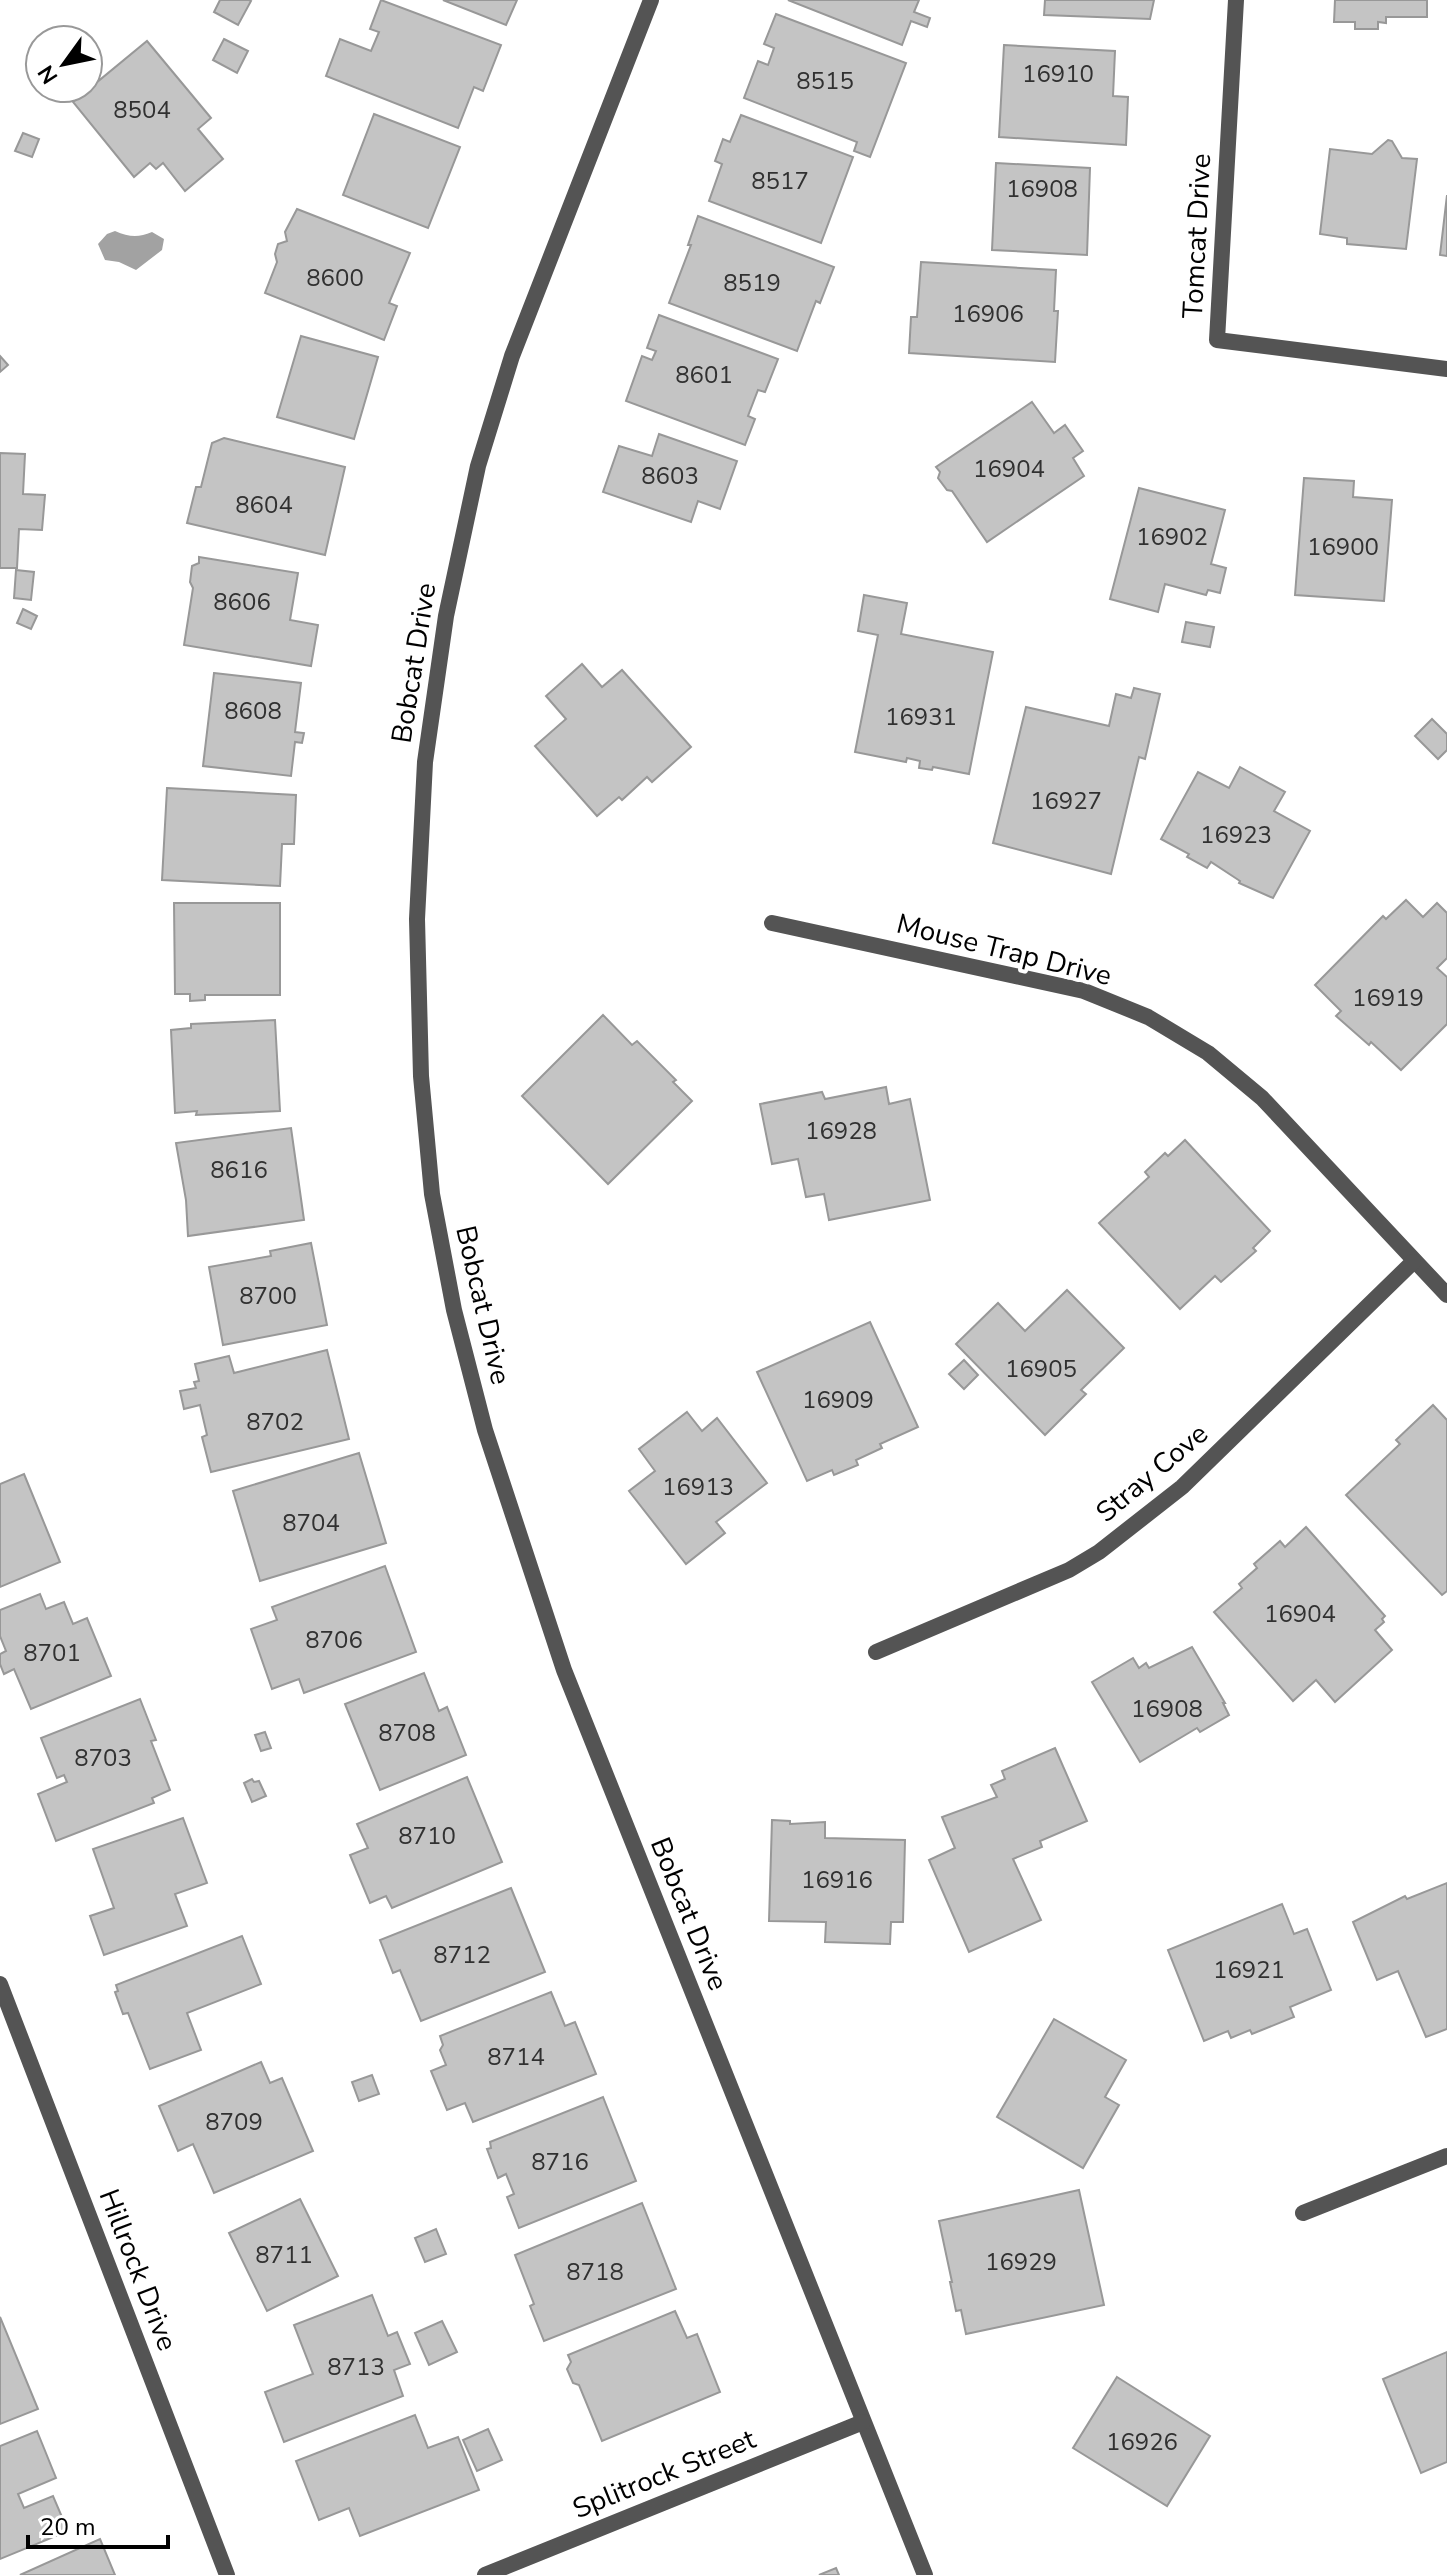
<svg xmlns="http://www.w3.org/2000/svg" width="1447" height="2575" font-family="'Nunito Sans',sans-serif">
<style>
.water{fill:#a2a2a2}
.building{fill:#c4c4c4;stroke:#989898;stroke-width:2}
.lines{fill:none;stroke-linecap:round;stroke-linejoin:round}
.street{stroke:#545454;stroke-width:16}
.labels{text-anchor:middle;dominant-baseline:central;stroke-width:8;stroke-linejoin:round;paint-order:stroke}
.number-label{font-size:24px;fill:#313131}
.street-label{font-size:28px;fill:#000;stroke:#fff}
</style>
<rect width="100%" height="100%" fill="#fff"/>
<path class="water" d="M115,231c14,6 23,7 37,1l12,7 -2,11 -26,20 -17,-8 -14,-2 -7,-16 9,-10z"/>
<g class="building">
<polygon points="220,0 249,0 251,1 238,25 214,12"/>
<polygon points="381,0 501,45 483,91 474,87 458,128 326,76 340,39 371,51 379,32 370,29"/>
<polygon points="443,0 517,0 506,25"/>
<polygon points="788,0 919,0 914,12 930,18 927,27 911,21 902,45"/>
<polygon points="1045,0 1154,0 1150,19 1044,15"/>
<polygon points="1335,0 1427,0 1427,17 1386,17 1386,23 1378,22 1378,29 1355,29 1355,22 1334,22"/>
<polygon points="776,14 906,63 870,157 854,151 857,142 744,98 758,61 768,65 774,48 764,44"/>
<polygon points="224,39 248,51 237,73 213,60"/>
<polygon points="147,41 211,118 198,129 223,159 185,191 163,163 156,169 150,163 134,177 73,102"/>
<polygon points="1004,45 1115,51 1113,96 1128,97 1126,145 999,137"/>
<polygon points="374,114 460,147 428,228 343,195"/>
<polygon points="741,115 853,157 821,243 709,201 722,164 715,161 723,139 730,142"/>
<polygon points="23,133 39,139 32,157 15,151"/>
<polygon points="1388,140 1392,141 1402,158 1417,159 1406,249 1347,244 1347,238 1320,234 1330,149 1372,154"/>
<polygon points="996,163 1090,168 1087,255 992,250"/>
<polygon points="1447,195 1447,256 1440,255"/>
<polygon points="297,209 410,253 389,303 397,306 384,340 265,293 277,262 275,254 278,244 287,241 285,232"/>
<polygon points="698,216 834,267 820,303 816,301 797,351 669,303 691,245 688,245"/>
<polygon points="921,262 1056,270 1054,311 1058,311 1055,362 909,353 911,317 917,317"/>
<polygon points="659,315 778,359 765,392 758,390 748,416 755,419 745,445 626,401 642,356 652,360 656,351 647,348"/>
<polygon points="301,336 378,357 354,439 277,417"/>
<polygon points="0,356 8,365 0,372"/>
<polygon points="1032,402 1054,433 1065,425 1083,451 1073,458 1084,476 987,542 952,491 947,490 938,478 940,472 936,467"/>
<polygon points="659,434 737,461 720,509 698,501 691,522 603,492 619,446 652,456"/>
<polygon points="224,438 345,467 325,555 187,523 196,487 201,487 212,443"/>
<polygon points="0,453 25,454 23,494 45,495 42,530 19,529 17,568 0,568"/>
<polygon points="1304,478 1354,481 1353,497 1392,500 1384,601 1295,595"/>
<polygon points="1139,488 1225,510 1211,564 1226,568 1220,593 1208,590 1206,595 1165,584 1158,612 1110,599"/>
<polygon points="199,557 298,573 290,620 318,625 311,666 184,645 193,588 190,582 192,566 199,563"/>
<polygon points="16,570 34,572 31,600 14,598"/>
<polygon points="864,595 907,603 901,634 993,652 969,774 933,767 932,770 919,768 920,761 907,758 906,762 855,752 878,635 858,631"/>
<polygon points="23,609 37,616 31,629 17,623"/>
<polygon points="1186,622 1214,627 1210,647 1182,642"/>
<polygon points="582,664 602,687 622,670 691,747 652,782 647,777 622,800 619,797 597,816 535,746 566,719 546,696"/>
<polygon points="214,673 301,683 295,732 304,733 302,743 295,742 291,776 203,766"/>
<polygon points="1134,688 1160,694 1145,759 1139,757 1111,874 993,843 1026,707 1109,726 1116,694 1131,698"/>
<polygon points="1432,719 1447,734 1447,750 1438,759 1415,736"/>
<polygon points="1240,767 1285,792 1274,811 1310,831 1273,898 1239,883 1240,881 1211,862 1207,868 1187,857 1189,854 1161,839 1198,772 1229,788"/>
<polygon points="167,788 296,795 294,844 282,844 280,886 162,880"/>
<polygon points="1406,900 1423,917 1437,903 1447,913 1447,958 1437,968 1447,977 1447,1024 1401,1070 1371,1042 1369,1045 1336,1016 1341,1011 1315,985 1383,916 1386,919"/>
<polygon points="174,903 280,903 280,995 205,995 205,1000 190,1001 190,994 175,994"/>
<polygon points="603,1015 632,1045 637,1041 676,1080 673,1082 692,1101 608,1184 522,1096"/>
<polygon points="275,1020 280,1111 196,1115 197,1111 175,1113 171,1030 191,1028 191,1024"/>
<polygon points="886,1087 889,1104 910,1099 930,1200 829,1220 824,1194 806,1197 798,1159 772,1164 760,1104 822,1092 825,1099"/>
<polygon points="291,1128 304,1220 188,1236 186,1200 176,1143"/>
<polygon points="1185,1140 1270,1231 1253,1248 1256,1251 1221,1282 1215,1276 1180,1309 1099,1223 1149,1177 1145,1172 1165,1153 1168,1156"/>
<polygon points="311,1243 327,1325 223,1345 209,1267 271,1256 270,1251"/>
<polygon points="1067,1290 1124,1348 1081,1390 1086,1394 1045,1435 956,1344 998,1303 1025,1331"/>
<polygon points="870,1322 918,1427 880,1444 882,1448 856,1460 858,1465 834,1475 832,1470 807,1481 757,1372"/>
<polygon points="327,1350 349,1439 211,1472 202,1437 207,1435 200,1405 184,1409 180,1391 196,1388 194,1382 199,1381 195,1364 229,1356 234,1373"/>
<polygon points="964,1360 978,1375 964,1389 949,1374"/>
<polygon points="1433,1405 1447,1420 1447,1591 1442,1595 1346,1495 1400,1444 1396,1440"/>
<polygon points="687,1412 702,1431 717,1418 767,1483 716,1522 725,1533 686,1564 629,1491 655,1471 639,1449"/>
<polygon points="359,1453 386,1543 260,1581 233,1491"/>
<polygon points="24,1474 60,1562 0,1587 0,1484"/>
<polygon points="1306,1527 1385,1616 1382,1619 1384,1622 1375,1630 1392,1650 1335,1702 1316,1680 1293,1701 1214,1612 1242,1588 1239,1584 1257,1568 1254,1564 1280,1541 1285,1547"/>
<polygon points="385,1566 416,1652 304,1693 299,1679 272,1689 251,1629 277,1620 272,1607"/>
<polygon points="40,1594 46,1609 64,1602 73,1624 87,1618 111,1676 31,1709 14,1669 4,1674 0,1664 0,1654 6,1651 0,1636 0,1610"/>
<polygon points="1192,1647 1225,1703 1223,1703 1229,1715 1200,1732 1197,1728 1140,1762 1092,1682 1133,1658 1139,1668 1146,1663 1149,1668"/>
<polygon points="424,1673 439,1711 447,1707 466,1755 380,1790 345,1704"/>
<polygon points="140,1699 156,1740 151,1741 170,1790 152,1798 154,1803 56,1841 38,1794 67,1782 64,1775 57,1778 41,1738"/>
<polygon points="265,1732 271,1748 261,1751 255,1735"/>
<polygon points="1055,1748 1087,1821 1040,1841 1042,1847 1013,1859 1041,1920 969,1952 929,1860 955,1848 942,1817 997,1797 991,1785 1005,1779 1002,1771"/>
<polygon points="467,1777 502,1862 392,1908 386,1896 370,1903 350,1855 368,1848 357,1824"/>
<polygon points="252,1779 254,1782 259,1781 266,1796 252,1802 244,1783"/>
<polygon points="183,1818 207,1883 175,1894 187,1926 104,1955 90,1916 114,1908 93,1849"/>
<polygon points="772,1820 790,1821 790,1824 825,1822 825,1838 905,1840 903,1922 891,1922 890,1944 825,1942 826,1922 769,1921"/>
<polygon points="1447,1883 1447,2029 1426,2037 1398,1971 1377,1980 1353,1922 1405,1896 1407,1899"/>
<polygon points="511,1888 545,1972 421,2021 400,1970 393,1973 380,1940"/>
<polygon points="1282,1904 1294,1934 1307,1929 1331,1990 1290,2007 1294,2017 1252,2034 1250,2030 1231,2038 1228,2031 1204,2041 1168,1950"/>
<polygon points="242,1936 261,1984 187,2013 201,2050 150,2069 128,2013 123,2014 115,1992 118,1991 116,1985"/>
<polygon points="551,1992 565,2026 575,2022 596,2074 473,2122 465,2103 447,2110 431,2071 446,2065 440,2050 443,2045 440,2036"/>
<polygon points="1054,2019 1126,2060 1105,2097 1119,2105 1083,2168 997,2117"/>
<polygon points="261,2062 270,2083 282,2078 313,2151 214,2193 193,2144 178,2151 159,2106"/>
<polygon points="372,2075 379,2094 359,2101 352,2082"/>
<polygon points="603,2097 636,2181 519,2228 507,2197 514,2194 506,2174 498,2178 487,2149 491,2148 490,2142"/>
<polygon points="1079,2190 1104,2305 966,2334 961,2310 956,2311 950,2282 952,2282 939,2221"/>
<polygon points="300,2199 338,2276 267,2311 229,2233"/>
<polygon points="642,2203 676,2289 544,2341 530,2306 534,2304 515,2255"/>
<polygon points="436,2229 446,2254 425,2262 415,2238"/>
<polygon points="372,2295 388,2336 397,2332 410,2364 394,2370 403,2396 284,2442 265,2392 313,2374 294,2325"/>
<polygon points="675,2311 687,2338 697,2334 720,2392 602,2441 579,2385 573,2383 567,2369 571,2362 568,2355"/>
<polygon points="0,2317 38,2409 0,2424"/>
<polygon points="442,2321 457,2352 429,2365 415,2333"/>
<polygon points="1447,2352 1447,2462 1421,2473 1383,2379"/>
<polygon points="1117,2377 1210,2436 1167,2506 1073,2448"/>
<polygon points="415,2415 428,2448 458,2437 479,2490 360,2536 349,2508 319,2520 296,2461"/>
<polygon points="488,2429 502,2460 477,2471 463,2440"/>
<polygon points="37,2431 56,2478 18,2494 24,2508 53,2496 68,2531 0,2559 0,2446"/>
<polygon points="100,2539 115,2575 20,2575"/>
<polygon points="836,2568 839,2575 819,2575"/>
</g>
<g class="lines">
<g class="street">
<polyline points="651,0 512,356 478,466 446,616 425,762 417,919 421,1076 432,1194 454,1310 485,1430 564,1670 925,2575"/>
<polyline points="1236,0 1217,340 1447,369"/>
<polyline points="772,923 1084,991 1148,1017 1208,1053 1262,1098 1447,1295"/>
<polyline points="876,1652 1069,1570 1099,1552 1182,1487 1413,1262"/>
<polyline points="0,1984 227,2575"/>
<polyline points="1303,2213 1447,2156"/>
<polyline points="485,2575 863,2422"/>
</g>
</g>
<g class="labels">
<g class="number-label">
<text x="1058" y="74">16910</text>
<text x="825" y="81">8515</text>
<text x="142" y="110">8504</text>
<text x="780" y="181">8517</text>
<text x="1042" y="189">16908</text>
<text x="335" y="278">8600</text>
<text x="752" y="283">8519</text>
<text x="988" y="314">16906</text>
<text x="704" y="375">8601</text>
<text x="1009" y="469">16904</text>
<text x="670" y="476">8603</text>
<text x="264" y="505">8604</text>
<text x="1172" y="537">16902</text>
<text x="1343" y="547">16900</text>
<text x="242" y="602">8606</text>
<text x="253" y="711">8608</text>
<text x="921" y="717">16931</text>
<text x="1066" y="801">16927</text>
<text x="1236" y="835">16923</text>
<text x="1388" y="998">16919</text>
<text x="841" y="1131">16928</text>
<text x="239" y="1170">8616</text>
<text x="268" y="1296">8700</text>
<text x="1041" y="1369">16905</text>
<text x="838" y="1400">16909</text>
<text x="275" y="1422">8702</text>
<text x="698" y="1487">16913</text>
<text x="311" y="1523">8704</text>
<text x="1300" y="1614">16904</text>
<text x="334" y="1640">8706</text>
<text x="52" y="1653">8701</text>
<text x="1167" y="1709">16908</text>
<text x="407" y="1733">8708</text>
<text x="103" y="1758">8703</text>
<text x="427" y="1836">8710</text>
<text x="837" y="1880">16916</text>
<text x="462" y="1955">8712</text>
<text x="1249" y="1970">16921</text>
<text x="516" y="2057">8714</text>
<text x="234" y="2122">8709</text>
<text x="560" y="2162">8716</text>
<text x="284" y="2255">8711</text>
<text x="1021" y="2262">16929</text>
<text x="595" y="2272">8718</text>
<text x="356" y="2367">8713</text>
<text x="1142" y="2442">16926</text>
</g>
<g class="street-label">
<text transform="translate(1197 236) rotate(-87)">Tomcat Drive</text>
<text transform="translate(414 663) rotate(-81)">Bobcat Drive</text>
<text transform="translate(1004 950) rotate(14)">Mouse Trap Drive</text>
<text transform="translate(483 1305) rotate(77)">Bobcat Drive</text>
<text transform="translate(1152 1473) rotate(-40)">Stray Cove</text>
<text transform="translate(689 1914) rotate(68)">Bobcat Drive</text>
<text transform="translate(138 2270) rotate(69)">Hillrock Drive</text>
<text transform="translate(664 2474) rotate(-22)">Splitrock Street</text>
</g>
</g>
<g transform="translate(64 64) rotate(237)"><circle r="38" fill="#ffffff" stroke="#999999" stroke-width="2"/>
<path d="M0-6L14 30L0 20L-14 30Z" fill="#000000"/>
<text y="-12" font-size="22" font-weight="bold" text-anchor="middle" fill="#000000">N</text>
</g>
<path d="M28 2535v12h140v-12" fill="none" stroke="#000000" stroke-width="4"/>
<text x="40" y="2535" font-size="24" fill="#000000" stroke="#ffffff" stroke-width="6" paint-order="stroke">20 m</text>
</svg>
